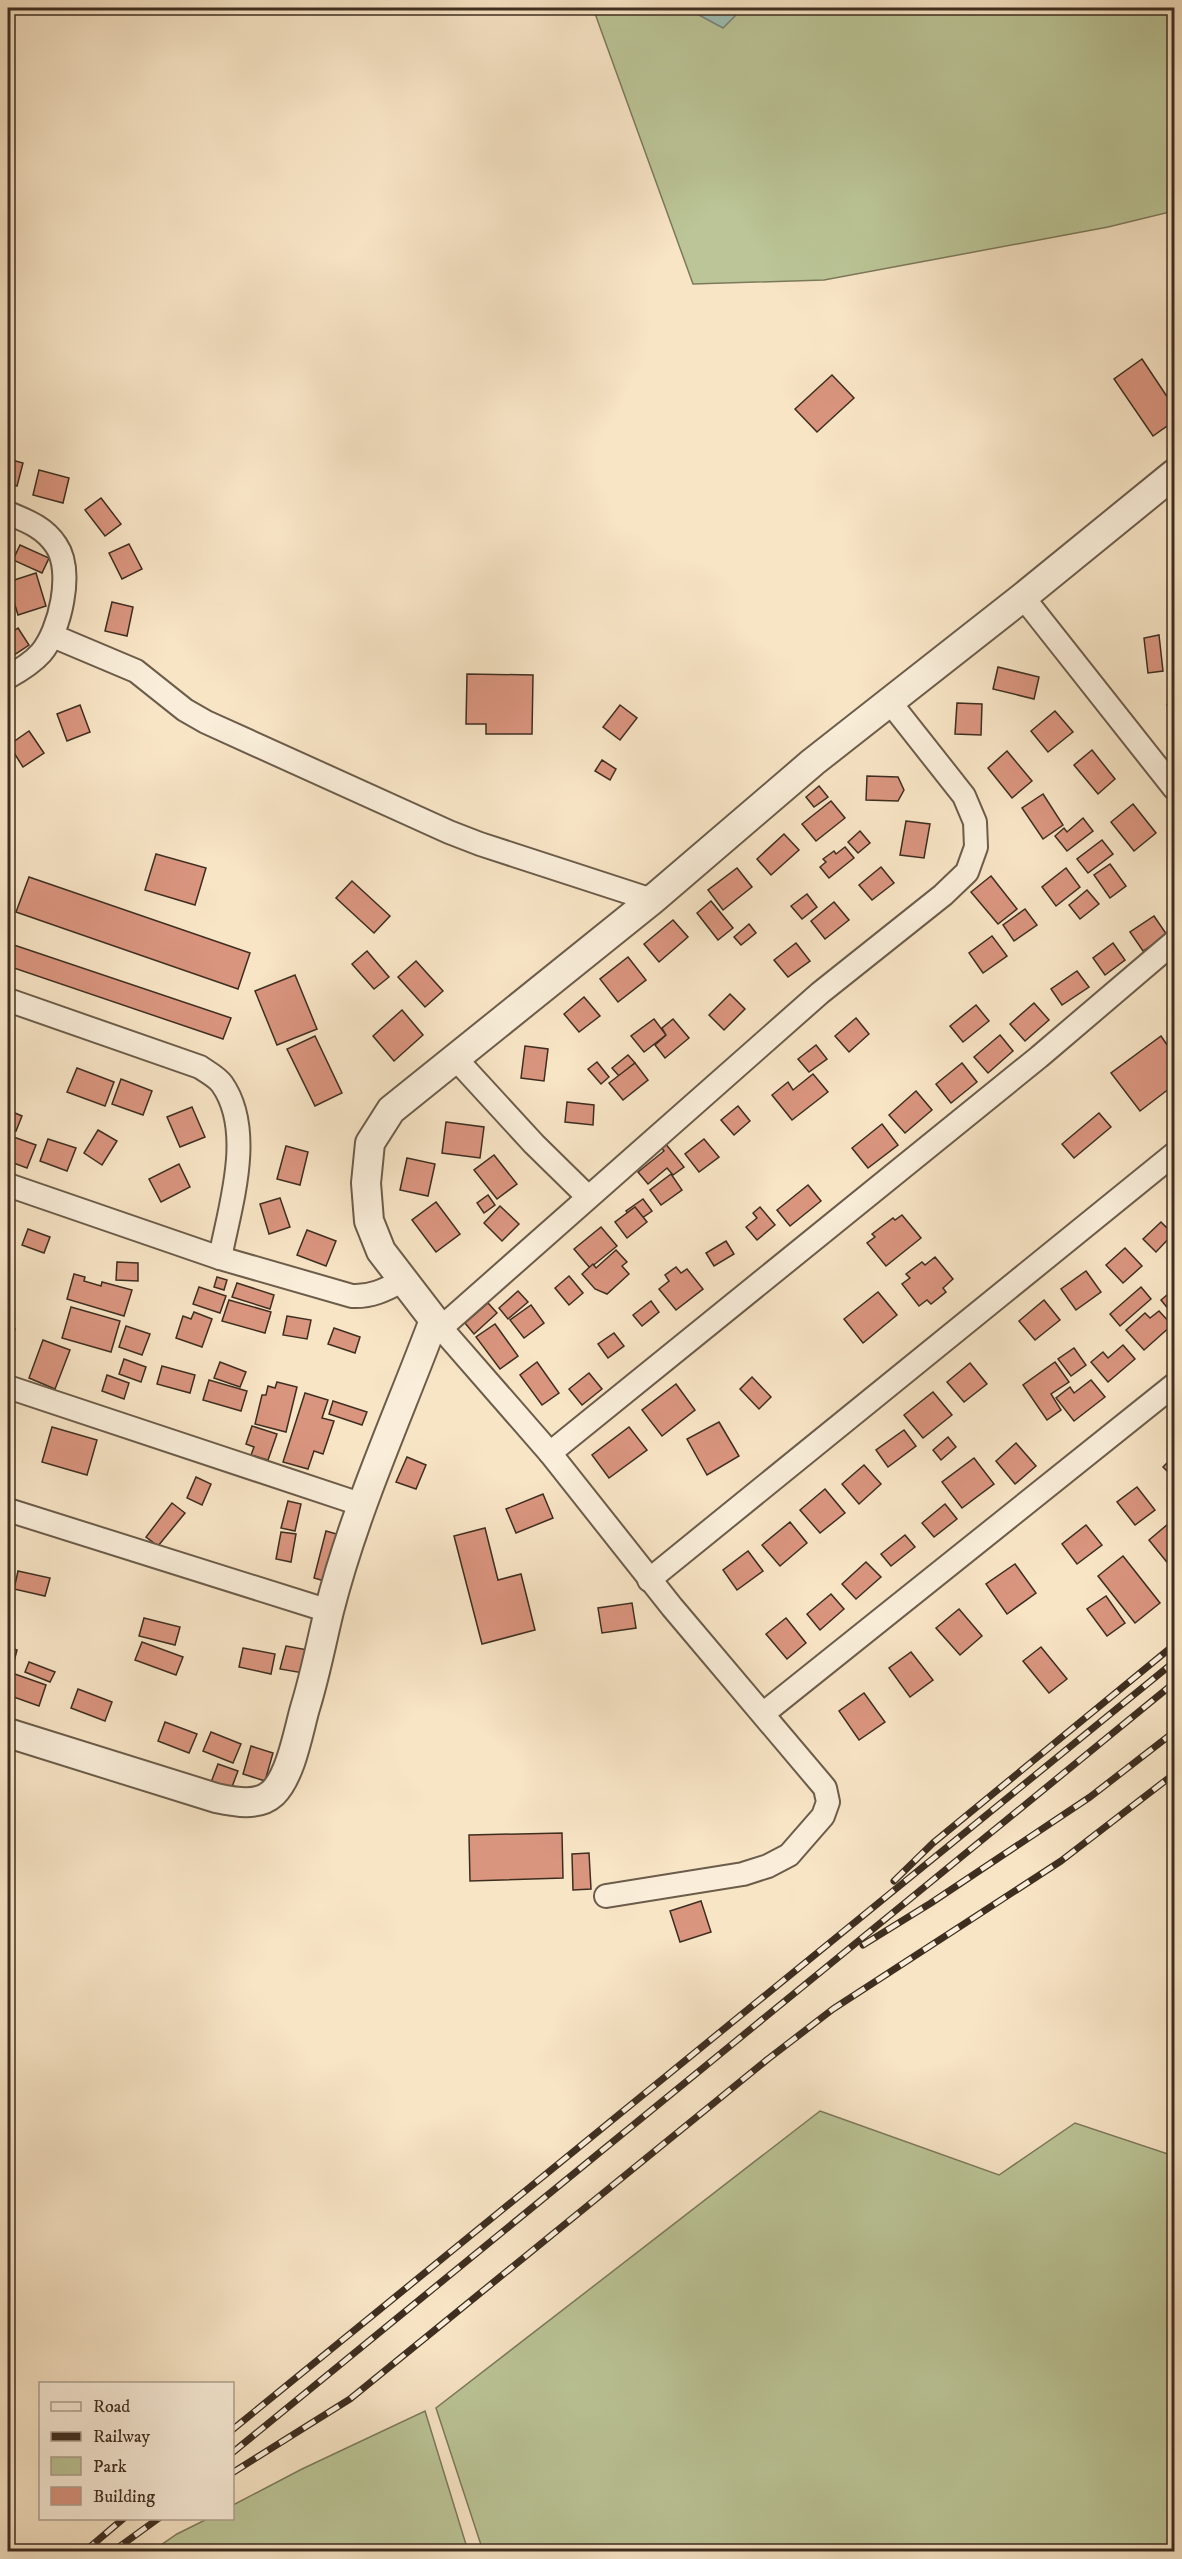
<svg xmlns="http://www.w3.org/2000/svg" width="1182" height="2559" font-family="'IM FELL DW Pica',serif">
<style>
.green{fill:#bbc597;stroke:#7c7a5c;stroke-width:1.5}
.water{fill:#9dbfb5;stroke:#778579;stroke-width:1.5}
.building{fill:#da957f;stroke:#3e2e20;stroke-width:1.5}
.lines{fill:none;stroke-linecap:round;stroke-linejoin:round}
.minor-casing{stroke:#6c5c4a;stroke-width:26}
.tertiary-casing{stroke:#6c5c4a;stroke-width:32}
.minor{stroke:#faeeda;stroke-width:22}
.tertiary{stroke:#faeeda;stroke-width:28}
.rail-casing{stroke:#3e2e20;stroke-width:7}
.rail{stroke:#faeeda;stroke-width:4.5;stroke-dasharray:14;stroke-linecap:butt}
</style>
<rect width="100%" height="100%" fill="#f8e5c6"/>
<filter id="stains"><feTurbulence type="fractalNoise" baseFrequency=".00333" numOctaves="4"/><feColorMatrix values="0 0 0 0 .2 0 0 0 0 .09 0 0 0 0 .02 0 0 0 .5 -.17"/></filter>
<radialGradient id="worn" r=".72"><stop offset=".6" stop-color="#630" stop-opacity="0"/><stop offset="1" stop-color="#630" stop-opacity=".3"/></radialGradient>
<g class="green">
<polygon points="593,8 1174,8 1174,211 1108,227 824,280 693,284"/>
<polygon points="820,2111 999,2175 1075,2123 1174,2156 1174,2551 483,2551 436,2408"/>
<polygon points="425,2411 468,2551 152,2551 177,2534 207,2519 232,2518 233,2505 302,2469"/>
</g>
<polygon class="water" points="686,8 743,8 723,28"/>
<g class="building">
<polygon points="1142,359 1174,407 1174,421 1153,436 1114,379"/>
<polygon points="832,375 854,398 817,432 795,409"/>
<polygon points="8,459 23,463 17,486 8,483"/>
<polygon points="39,470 69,478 63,503 33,495"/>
<polygon points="101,498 121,524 105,536 85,510"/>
<polygon points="129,544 142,569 122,579 109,553"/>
<polygon points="20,545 49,558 42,573 13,560"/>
<polygon points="36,573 46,606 18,615 8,582"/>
<polygon points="112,602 133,607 127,636 105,631"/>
<polygon points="18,628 29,645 8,659 8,635"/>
<polygon points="1159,635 1163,671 1148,673 1144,638"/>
<polygon points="998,667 1039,677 1034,699 993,689"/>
<polygon points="467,674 533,675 532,734 486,734 486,724 466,724"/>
<polygon points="1174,700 1174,715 1167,705"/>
<polygon points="957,703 982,704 981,735 955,734"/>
<polygon points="80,705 90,732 67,741 57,714"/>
<polygon points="620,705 637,718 620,740 603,727"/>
<polygon points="1055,711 1073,732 1048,752 1031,731"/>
<polygon points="29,731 44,753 23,767 9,745"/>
<polygon points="1092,750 1115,779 1098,794 1074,765"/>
<polygon points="1007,751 1032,781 1012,798 988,768"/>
<polygon points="602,760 616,769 610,780 595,771"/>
<polygon points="867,776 898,777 904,790 898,801 866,800"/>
<polygon points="819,786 828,797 814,807 806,797"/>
<polygon points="1043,794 1063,825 1043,839 1022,808"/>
<polygon points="831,801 845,818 816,841 802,824"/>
<polygon points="1133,804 1156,833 1134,851 1111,822"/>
<polygon points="1083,818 1093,831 1067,851 1055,836 1064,828 1067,832"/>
<polygon points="906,821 930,824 924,858 900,855"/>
<polygon points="860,831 870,843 858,853 848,842"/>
<polygon points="784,834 799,850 771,875 757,859"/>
<polygon points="1102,840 1113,854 1088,873 1077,859"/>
<polygon points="845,847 854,858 829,878 820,867 826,862 823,859 834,851 836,854"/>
<polygon points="156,854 206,868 195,905 145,890"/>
<polygon points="1110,864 1126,886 1110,898 1094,875"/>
<polygon points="881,867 894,883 872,900 859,885"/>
<polygon points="737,868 752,887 723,910 708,890"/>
<polygon points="1066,868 1080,887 1056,906 1042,887"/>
<polygon points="991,876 1017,909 998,924 971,892"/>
<polygon points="29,877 250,953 238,989 16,912"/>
<polygon points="352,881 390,916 374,933 336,898"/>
<polygon points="1087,890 1099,904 1080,919 1069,905"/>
<polygon points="807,894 817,907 802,919 791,906"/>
<polygon points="711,901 733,928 718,940 697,913"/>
<polygon points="834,902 849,920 825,939 811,921"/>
<polygon points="1025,909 1037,925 1014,941 1003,925"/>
<polygon points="1154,916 1167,935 1143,951 1130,932"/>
<polygon points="673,920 688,937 659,962 644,944"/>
<polygon points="749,924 756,933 741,945 734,937"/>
<polygon points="992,936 1007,956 983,973 969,953"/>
<polygon points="8,943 231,1018 223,1039 8,966"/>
<polygon points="796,943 810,961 788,977 774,960"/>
<polygon points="1113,943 1125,960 1105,975 1093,958"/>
<polygon points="367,951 389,977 374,989 352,964"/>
<polygon points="628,957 646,980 618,1002 600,979"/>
<polygon points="416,961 443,991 425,1007 398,977"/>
<polygon points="1077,971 1089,987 1062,1005 1051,989"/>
<polygon points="295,975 317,1029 277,1045 255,991"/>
<polygon points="730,994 745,1009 724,1030 709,1015"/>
<polygon points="584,997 600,1016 579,1032 564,1014"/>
<polygon points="1034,1003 1049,1020 1025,1041 1010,1024"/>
<polygon points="976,1005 989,1021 963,1042 950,1026"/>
<polygon points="402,1010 423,1035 394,1061 373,1036"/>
<polygon points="856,1018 869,1034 849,1052 835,1036"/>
<polygon points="654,1019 666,1035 644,1052 631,1036"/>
<polygon points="673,1019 689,1038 665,1058 655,1045 666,1035 662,1028"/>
<polygon points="1000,1035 1013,1051 988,1073 974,1057"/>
<polygon points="315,1036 342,1093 315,1106 287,1049"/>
<polygon points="1161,1036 1174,1055 1174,1085 1140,1111 1111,1073"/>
<polygon points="816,1045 827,1059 809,1072 798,1059"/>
<polygon points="525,1046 548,1049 544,1081 521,1078"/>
<polygon points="628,1055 635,1063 619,1076 612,1068"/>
<polygon points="597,1062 609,1077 601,1084 588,1069"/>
<polygon points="635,1063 648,1080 623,1100 609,1083"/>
<polygon points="962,1063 977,1082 951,1103 936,1084"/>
<polygon points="77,1068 114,1082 105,1106 67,1092"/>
<polygon points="813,1074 828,1092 792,1120 772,1095 788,1082 793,1090"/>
<polygon points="121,1079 152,1091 143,1115 112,1104"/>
<polygon points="916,1091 932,1110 905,1133 889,1115"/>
<polygon points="567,1102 594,1105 593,1125 565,1122"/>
<polygon points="738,1106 750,1121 734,1135 721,1120"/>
<polygon points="192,1107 205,1137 180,1147 167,1117"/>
<polygon points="8,1110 22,1116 16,1131 8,1128"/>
<polygon points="1099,1113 1111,1127 1074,1158 1062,1144"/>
<polygon points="446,1122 484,1127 480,1158 442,1153"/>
<polygon points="882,1124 898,1145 868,1168 852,1148"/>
<polygon points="98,1130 117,1141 102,1165 84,1153"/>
<polygon points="8,1135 36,1145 27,1168 8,1161"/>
<polygon points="48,1139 76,1148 67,1171 40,1161"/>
<polygon points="704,1139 719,1157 699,1172 685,1154"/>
<polygon points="665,1143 684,1167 673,1175 667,1168 648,1184 638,1172 664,1151 660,1146"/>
<polygon points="286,1146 308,1152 300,1185 277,1179"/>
<polygon points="494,1155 517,1184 497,1199 474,1170"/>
<polygon points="407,1158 435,1164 428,1196 400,1190"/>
<polygon points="179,1164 190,1187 161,1202 149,1179"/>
<polygon points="671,1174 682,1190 661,1205 650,1190"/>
<polygon points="808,1185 821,1201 790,1226 777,1210"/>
<polygon points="488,1195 495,1205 484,1213 477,1203"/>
<polygon points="280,1198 290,1227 269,1234 260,1204"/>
<polygon points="643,1199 652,1211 635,1223 626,1211"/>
<polygon points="436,1202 460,1234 436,1252 412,1220"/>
<polygon points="500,1206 519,1224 502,1241 484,1223"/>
<polygon points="635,1207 647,1222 627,1238 615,1222"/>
<polygon points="760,1207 775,1225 757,1240 746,1227 757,1218 753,1213"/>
<polygon points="902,1215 921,1238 886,1266 867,1243 875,1237 872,1234 893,1218 895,1220"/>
<polygon points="1161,1222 1173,1234 1156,1252 1143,1239"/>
<polygon points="601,1227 617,1246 590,1268 574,1249"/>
<polygon points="28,1229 50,1237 44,1253 22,1245"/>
<polygon points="307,1230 336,1241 326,1266 297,1255"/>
<polygon points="726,1241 734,1254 714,1266 706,1253"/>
<polygon points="1125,1248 1142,1266 1123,1283 1106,1265"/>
<polygon points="616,1250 627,1262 622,1266 629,1274 607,1294 595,1289 582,1274 593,1264 596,1268"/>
<polygon points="935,1257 953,1279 943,1288 946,1292 931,1304 927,1300 919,1306 902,1284 910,1278 906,1274 922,1262 925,1265"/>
<polygon points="117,1262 138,1263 138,1281 116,1280"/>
<polygon points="676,1267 681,1273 687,1269 703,1289 676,1310 659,1289 669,1281 665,1275"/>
<polygon points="1086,1271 1101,1292 1076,1310 1061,1289"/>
<polygon points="74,1274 85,1277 84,1281 101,1286 102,1282 132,1290 124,1316 67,1299"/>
<polygon points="569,1276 583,1293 569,1305 555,1288"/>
<polygon points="217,1277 227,1280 224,1290 214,1287"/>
<polygon points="237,1283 274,1295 270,1309 232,1297"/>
<polygon points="199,1287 226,1296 220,1313 193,1304"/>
<polygon points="1141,1287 1151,1299 1120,1326 1110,1314"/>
<polygon points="1174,1289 1174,1316 1161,1300"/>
<polygon points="518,1291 528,1302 508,1319 499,1308"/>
<polygon points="878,1292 897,1315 863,1343 844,1319"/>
<polygon points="229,1300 271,1312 265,1333 222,1321"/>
<polygon points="1044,1300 1060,1320 1035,1340 1019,1321"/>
<polygon points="651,1301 659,1312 642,1326 633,1315"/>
<polygon points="488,1303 497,1313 474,1334 465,1323"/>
<polygon points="531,1305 544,1323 524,1338 510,1320"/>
<polygon points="71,1307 120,1321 111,1352 62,1338"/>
<polygon points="1159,1311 1172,1325 1144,1350 1126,1330 1145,1313 1150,1318"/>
<polygon points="194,1312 212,1319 202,1347 176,1338 183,1316 191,1319"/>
<polygon points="287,1316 311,1320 307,1339 283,1335"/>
<polygon points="495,1324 518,1356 500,1369 476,1337"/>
<polygon points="126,1326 150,1334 142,1355 119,1347"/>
<polygon points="8,1327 15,1329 8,1347"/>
<polygon points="334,1328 360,1337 355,1353 328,1344"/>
<polygon points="614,1333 624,1346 608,1358 598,1344"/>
<polygon points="43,1340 70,1350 55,1389 29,1378"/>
<polygon points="1123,1345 1135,1359 1108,1382 1091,1362 1103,1352 1108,1358"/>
<polygon points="1074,1348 1086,1365 1071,1376 1058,1359"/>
<polygon points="124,1359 146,1367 141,1382 119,1374"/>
<polygon points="220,1362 246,1372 240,1387 214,1378"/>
<polygon points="537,1362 559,1393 542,1405 520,1375"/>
<polygon points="1055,1362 1069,1382 1051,1394 1061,1410 1047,1420 1023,1385"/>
<polygon points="970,1363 987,1384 964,1402 947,1382"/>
<polygon points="162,1366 195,1375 190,1393 157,1384"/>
<polygon points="589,1373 602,1389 582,1405 569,1389"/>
<polygon points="107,1375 129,1383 124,1399 102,1391"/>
<polygon points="752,1377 771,1397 759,1409 740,1389"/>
<polygon points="209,1380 247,1391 241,1411 203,1400"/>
<polygon points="1091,1380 1105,1397 1074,1421 1056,1398 1070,1387 1074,1393"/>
<polygon points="277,1382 297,1387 286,1432 255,1424 262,1395 266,1395 268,1386 275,1388"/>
<polygon points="676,1384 695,1410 662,1436 642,1410"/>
<polygon points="933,1392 952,1415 923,1438 904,1415"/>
<polygon points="305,1393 328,1400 322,1418 334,1421 323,1454 314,1451 308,1469 283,1462"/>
<polygon points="333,1401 367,1412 362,1425 329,1414"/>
<polygon points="719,1422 739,1456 707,1475 687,1439"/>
<polygon points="252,1426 277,1434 268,1460 251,1455 254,1447 246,1444"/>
<polygon points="52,1427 97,1440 87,1475 42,1462"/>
<polygon points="629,1427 647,1450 609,1478 592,1455"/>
<polygon points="904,1430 916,1446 888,1467 876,1450"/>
<polygon points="948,1437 956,1447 941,1460 933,1450"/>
<polygon points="1016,1443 1036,1466 1015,1484 996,1461"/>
<polygon points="1174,1456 1174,1478 1163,1467"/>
<polygon points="407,1457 426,1465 416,1489 396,1482"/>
<polygon points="974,1458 994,1484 962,1508 942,1482"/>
<polygon points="864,1465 881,1484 859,1504 842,1484"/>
<polygon points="196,1477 211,1484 202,1505 187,1498"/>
<polygon points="1137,1487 1155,1510 1135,1525 1117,1502"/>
<polygon points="825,1489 845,1513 820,1533 800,1510"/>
<polygon points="543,1494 553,1518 516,1533 506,1509"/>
<polygon points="288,1501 301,1504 295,1531 281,1528"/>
<polygon points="172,1503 185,1513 158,1546 146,1537"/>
<polygon points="945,1504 957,1519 934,1537 922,1523"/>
<polygon points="790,1522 807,1543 780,1566 762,1545"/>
<polygon points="1168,1524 1174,1532 1174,1571 1149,1540"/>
<polygon points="1086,1525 1102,1545 1077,1564 1062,1544"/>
<polygon points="485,1528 498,1580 521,1574 535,1630 482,1644 454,1536"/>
<polygon points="326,1531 340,1535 328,1582 314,1578"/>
<polygon points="281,1532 296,1534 291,1562 276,1559"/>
<polygon points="905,1535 915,1547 891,1566 881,1554"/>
<polygon points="748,1551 763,1571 737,1590 723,1570"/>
<polygon points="1123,1556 1160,1603 1135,1623 1098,1576"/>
<polygon points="866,1562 881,1577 856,1599 842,1584"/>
<polygon points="1015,1564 1036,1593 1007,1614 986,1584"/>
<polygon points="18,1571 50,1578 45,1596 14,1589"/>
<polygon points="831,1594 844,1609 820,1630 807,1614"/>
<polygon points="1106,1596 1125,1623 1107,1636 1087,1609"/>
<polygon points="632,1603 636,1628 602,1633 598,1608"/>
<polygon points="959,1609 982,1636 960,1655 936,1628"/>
<polygon points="144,1618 180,1627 175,1645 139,1636"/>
<polygon points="786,1618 806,1643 787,1659 766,1634"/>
<polygon points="142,1642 183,1657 176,1675 135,1660"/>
<polygon points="286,1646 308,1650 303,1673 280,1669"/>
<polygon points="8,1647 17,1650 11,1673 8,1672"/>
<polygon points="1041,1647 1067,1679 1049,1693 1023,1661"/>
<polygon points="243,1648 275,1654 271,1674 239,1667"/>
<polygon points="911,1652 933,1680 910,1697 889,1668"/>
<polygon points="29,1662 55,1672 50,1682 25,1672"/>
<polygon points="12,1673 46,1685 39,1706 8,1695 8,1686"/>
<polygon points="78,1689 112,1702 105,1721 71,1708"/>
<polygon points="864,1693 885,1722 859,1740 839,1711"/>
<polygon points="165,1722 197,1734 189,1753 158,1741"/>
<polygon points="211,1732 241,1744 233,1763 203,1751"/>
<polygon points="251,1746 273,1753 265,1781 243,1774"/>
<polygon points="218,1764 238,1771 230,1792 210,1785"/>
<polygon points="562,1833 563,1878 470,1881 469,1835"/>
<polygon points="589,1853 591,1889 573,1890 572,1854"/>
<polygon points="701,1901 711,1932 680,1942 670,1911"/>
</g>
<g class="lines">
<defs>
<g id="minor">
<path d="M8,513c19,8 36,14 48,32 18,26 4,86 -15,108 -9,10 -22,18 -33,24"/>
<polyline points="1023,597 1174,788"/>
<polyline points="53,636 136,671 185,710 206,722 449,832 480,844 652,900"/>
<path d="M8,1000l192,67c7,5 17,10 22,17 33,47 8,122 -2,174"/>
<polyline points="455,1058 534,1144 588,1197"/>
<path d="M8,1185l212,73 132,38c19,1 33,-6 50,-15"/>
<polyline points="434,1320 550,1453 672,1607 825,1788 828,1802 823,1816 789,1855 768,1866 743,1874 606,1896"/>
<polyline points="442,1327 820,993 943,895 967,872 976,847 975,822 964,796 889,701"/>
<polyline points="8,1387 363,1505"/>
<polyline points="550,1453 1039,1057 1174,942"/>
<polyline points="8,1510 329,1611"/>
<polyline points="649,1580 1174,1154"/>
<polyline points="764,1713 1174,1385"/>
</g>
<path id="tertiary" d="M8,1733l208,65c19,4 42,9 57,-5 18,-18 25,-60 32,-85 10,-32 16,-64 24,-97 25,-99 69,-195 105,-291l-53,-69 -12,-30 -3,-38 4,-40 21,-33 261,-210 161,-138 210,-165 151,-123"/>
</defs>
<use href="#minor" class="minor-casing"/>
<use href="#tertiary" class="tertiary-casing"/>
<use href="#minor" class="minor"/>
<use href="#tertiary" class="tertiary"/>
<defs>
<g id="rail">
<polyline points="894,1881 933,1843 1174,1645"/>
<polyline points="863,1945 931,1903 1090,1797 1174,1732"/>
<polyline points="232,2430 1174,1662"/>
<polyline points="232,2453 1174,1683"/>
<polyline points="232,2473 350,2399 768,2059 833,2009 1061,1861 1174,1774"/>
<polyline points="84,2552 124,2518"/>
<polyline points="112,2552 159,2518"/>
</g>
</defs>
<use href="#rail" class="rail-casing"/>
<use href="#rail" class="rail"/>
</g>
<rect width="1182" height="2559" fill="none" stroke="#f8e5c6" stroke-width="30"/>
<rect x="9" y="9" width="1164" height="2541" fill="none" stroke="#3e2e20" stroke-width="3"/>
<rect x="15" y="15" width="1152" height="2529" fill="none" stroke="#3e2e20" stroke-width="1.5"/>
<rect x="39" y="2382" width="195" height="138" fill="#faeeda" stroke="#afa190" stroke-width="1.5"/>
<rect x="51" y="2402" width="30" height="9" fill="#faeeda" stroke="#afa190" stroke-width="1.5"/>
<text x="93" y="2412" font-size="18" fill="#3e2e20">Road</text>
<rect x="51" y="2432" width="30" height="9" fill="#3e2e20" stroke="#afa190" stroke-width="1.5"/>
<text x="93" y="2442" font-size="18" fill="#3e2e20">Railway</text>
<rect x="51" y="2457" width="30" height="18" fill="#bbc597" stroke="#afa190" stroke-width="1.5"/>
<text x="93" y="2472" font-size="18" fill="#3e2e20">Park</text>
<rect x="51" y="2487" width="30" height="18" fill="#da957f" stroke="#afa190" stroke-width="1.5"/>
<text x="93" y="2502" font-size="18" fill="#3e2e20">Building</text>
<rect width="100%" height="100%" filter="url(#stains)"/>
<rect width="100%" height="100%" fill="url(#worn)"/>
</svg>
